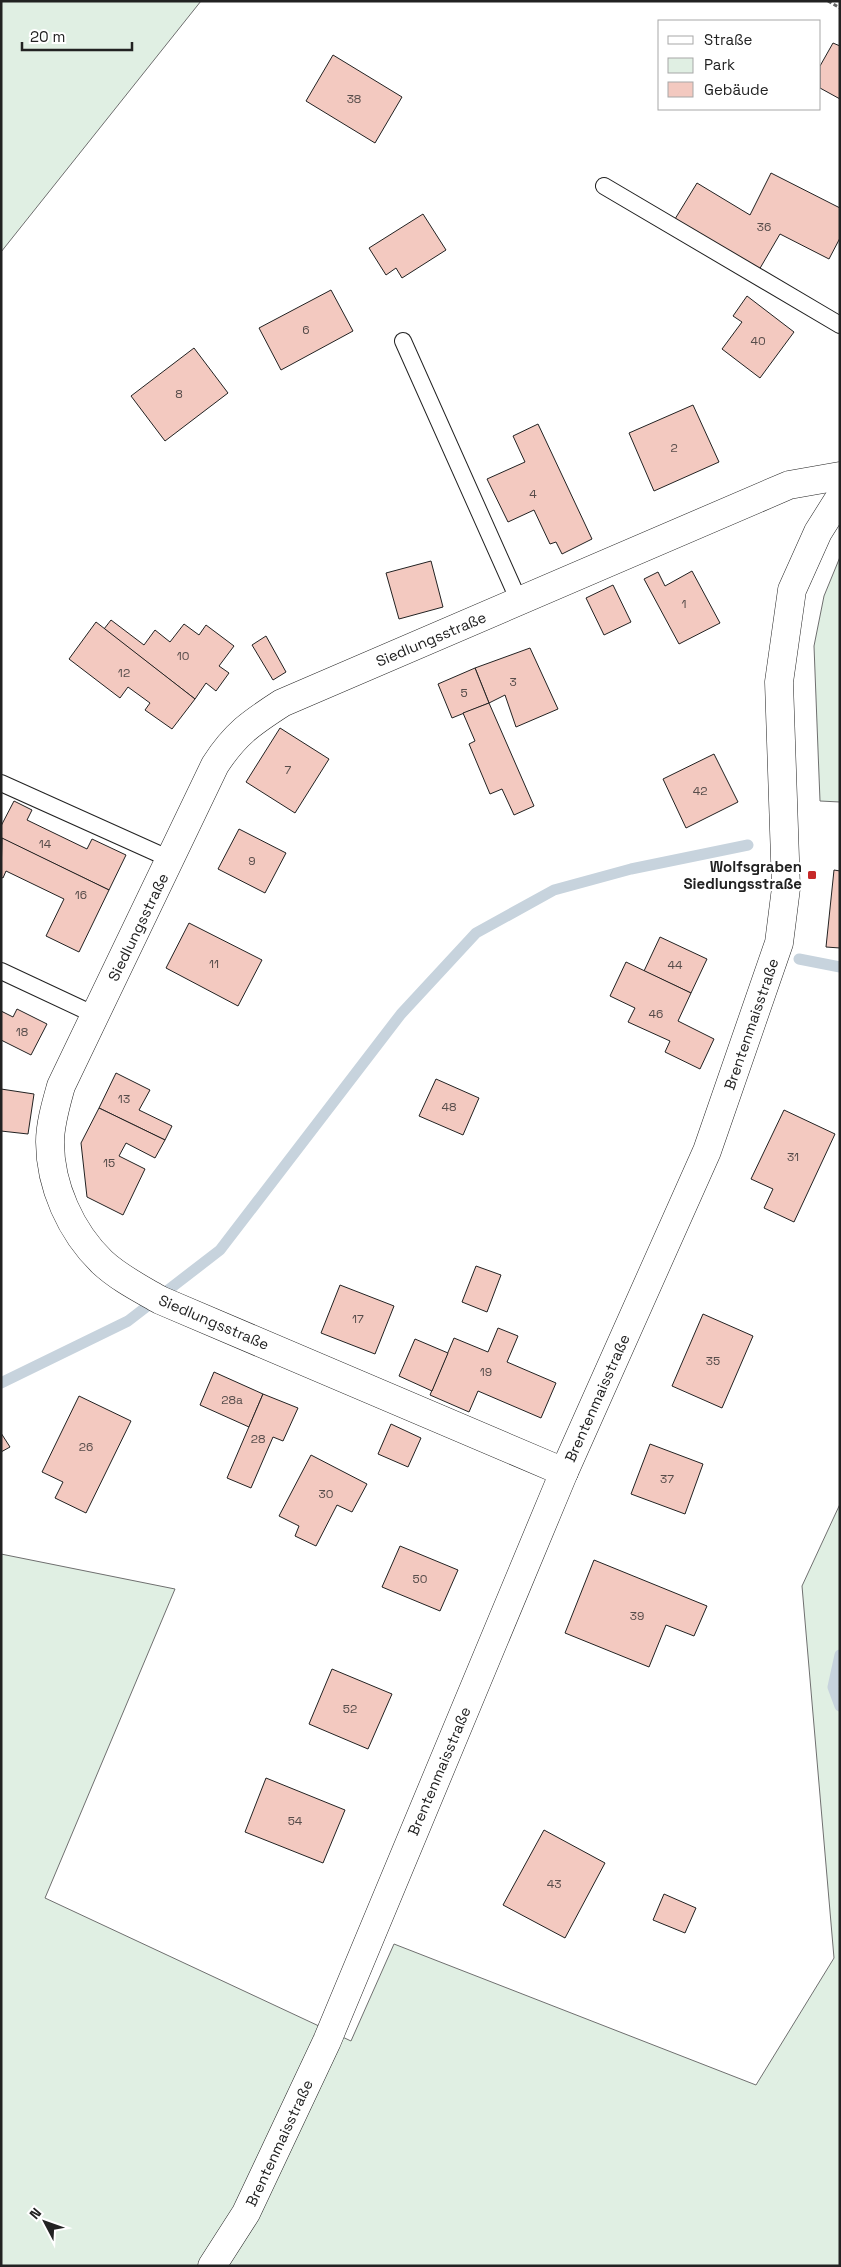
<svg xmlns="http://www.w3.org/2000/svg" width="841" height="2267" font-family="'Space Grotesk',sans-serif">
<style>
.green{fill:#e0efe3;stroke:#6f6f6f}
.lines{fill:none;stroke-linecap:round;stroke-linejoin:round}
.stream{stroke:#c7d3dd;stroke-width:11}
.building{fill:#f3c9c0;stroke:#222}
.service-casing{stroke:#222;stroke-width:18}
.minor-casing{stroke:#222;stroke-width:29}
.tertiary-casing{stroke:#222;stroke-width:29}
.path{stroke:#646464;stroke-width:3;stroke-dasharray:4 2.5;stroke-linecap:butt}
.service{stroke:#fff;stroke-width:16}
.minor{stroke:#fff;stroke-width:28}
.tertiary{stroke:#fff;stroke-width:28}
.poi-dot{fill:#c62828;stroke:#fff;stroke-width:2}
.labels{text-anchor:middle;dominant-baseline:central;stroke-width:4;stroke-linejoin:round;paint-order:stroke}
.number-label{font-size:12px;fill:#564c4a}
.street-label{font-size:15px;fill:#222;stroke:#fff}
.poi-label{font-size:15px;font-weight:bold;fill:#222;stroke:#fff;text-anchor:end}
</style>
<rect width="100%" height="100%" fill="#fff"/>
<g class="green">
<polygon points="1,1 201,1 1,252"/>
<polygon points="840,557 840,802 820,801 814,646 824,596"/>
<polygon points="840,1504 840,2266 1,2266 1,1554 175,1589 45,1898 351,2041 394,1944 756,2085 834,1958 802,1586"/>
</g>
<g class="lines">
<g class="stream">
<polyline points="799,959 840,967"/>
<polyline points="1,1383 128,1321 220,1250 401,1014 476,933 554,890 631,869 748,845"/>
<polyline points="840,1655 833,1687 840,1706"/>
</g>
</g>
<g class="building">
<polygon points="833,43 840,46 840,99 820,88 820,66"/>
<polygon points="333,55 402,97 375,143 306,101"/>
<polygon points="771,173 840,208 840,238 829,259 780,234 759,270 675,219 697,183 750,215"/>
<polygon points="423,214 446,250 402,278 396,268 386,275 369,248"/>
<polygon points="331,290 353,331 281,370 259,328"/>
<polygon points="747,296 794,332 760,378 722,349 742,322 733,316"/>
<polygon points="194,348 228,393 165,441 131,396"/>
<polygon points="693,405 719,462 654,491 629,433"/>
<polygon points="538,424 592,539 562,554 556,542 550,544 534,510 508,522 487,479 525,462 513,436"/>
<polygon points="431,561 443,607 399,619 386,573"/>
<polygon points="692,571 720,623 679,644 644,579 658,572 665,586"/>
<polygon points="613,585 631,622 604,635 586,598"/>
<polygon points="111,620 144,645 155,630 170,642 184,624 199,635 206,625 234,646 219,666 229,673 216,691 206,683 195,699 104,629"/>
<polygon points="96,622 195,699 172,729 145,710 150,703 128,687 120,698 69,659"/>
<polygon points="266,636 286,672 273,680 252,645"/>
<polygon points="530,648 558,709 516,727 505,695 489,703 475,668"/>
<polygon points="475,668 489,703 452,718 438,684"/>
<polygon points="489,703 534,806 514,815 502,789 490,794 469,744 475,741 463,713"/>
<polygon points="280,728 329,759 295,813 246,782"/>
<polygon points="714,754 738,802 686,828 663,779"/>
<polygon points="14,801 32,810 27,820 87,849 92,839 126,855 109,890 1,838 1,826"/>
<polygon points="239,829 286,853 265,893 218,869"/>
<polygon points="2,838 109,890 79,952 46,936 64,899 6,871 3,878 1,877"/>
<polygon points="834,870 840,871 840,948 826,947"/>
<polygon points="189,923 262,960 238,1006 166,968"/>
<polygon points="660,937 707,959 691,993 644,971"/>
<polygon points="626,962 691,993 678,1021 714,1039 700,1069 665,1052 670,1041 628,1022 635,1008 610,996"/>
<polygon points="17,1009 47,1024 31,1055 1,1040 1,1011 13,1017"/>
<polygon points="116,1073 150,1090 139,1110 172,1126 165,1140 99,1108"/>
<polygon points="436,1079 479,1098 463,1135 419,1116"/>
<polygon points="1,1089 34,1094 28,1134 1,1131"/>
<polygon points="99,1108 165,1140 155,1158 126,1143 119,1156 145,1169 123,1215 87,1197 81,1143"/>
<polygon points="784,1110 835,1134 794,1222 764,1208 773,1189 751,1179"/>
<polygon points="476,1266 501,1275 487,1312 462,1302"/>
<polygon points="340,1285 394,1306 375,1354 321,1333"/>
<polygon points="703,1314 753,1336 722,1408 672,1386"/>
<polygon points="498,1328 518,1336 507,1362 556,1383 541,1418 478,1391 469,1412 430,1395 454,1338 488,1352"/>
<polygon points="415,1339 448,1353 432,1391 399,1376"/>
<polygon points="214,1372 263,1394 249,1427 200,1405"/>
<polygon points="263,1394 298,1408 283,1441 273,1437 251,1488 227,1478"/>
<polygon points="79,1396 131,1421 86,1513 55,1498 63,1482 42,1472"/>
<polygon points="391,1424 421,1438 408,1467 378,1454"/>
<polygon points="1,1433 10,1447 1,1452"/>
<polygon points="650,1444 703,1464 685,1514 631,1494"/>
<polygon points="311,1455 367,1484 352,1512 337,1505 316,1546 295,1536 299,1526 279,1516"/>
<polygon points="400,1546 458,1570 440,1611 382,1587"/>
<polygon points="594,1560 707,1606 694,1636 666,1625 649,1667 565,1633"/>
<polygon points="332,1669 392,1694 368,1749 309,1724"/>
<polygon points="266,1778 345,1810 323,1863 245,1832"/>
<polygon points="544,1830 605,1863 565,1938 503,1905"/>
<polygon points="664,1894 696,1908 685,1933 653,1920"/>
</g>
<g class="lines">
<defs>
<g id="service">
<polyline points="604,186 840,325"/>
<polyline points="403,341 519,601"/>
<polyline points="1,783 170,859"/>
<polyline points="1,971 95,1015"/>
</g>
<path id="minor" d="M564,1472l-404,-172c-19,-11 -41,-22 -58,-38 -31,-30 -52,-76 -52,-120 0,-18 6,-38 11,-56l154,-321c20,-31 36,-42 67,-62l507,-218 51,-9"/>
<polyline id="tertiary" points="212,2266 246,2213 327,2041 564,1472 707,1151 779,943 786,888 779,682 792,590 818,532 840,497"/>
</defs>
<use href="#service" class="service-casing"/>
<use href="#minor" class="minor-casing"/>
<use href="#tertiary" class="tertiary-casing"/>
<polyline class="path" points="828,1 840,8"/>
<use href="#service" class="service"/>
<use href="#minor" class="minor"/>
<use href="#tertiary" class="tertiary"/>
</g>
<rect class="poi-dot" x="807" y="870" width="10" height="10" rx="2.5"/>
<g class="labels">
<g class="number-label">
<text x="354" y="99">38</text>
<text x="764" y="227">36</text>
<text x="306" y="330">6</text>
<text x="758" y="341">40</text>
<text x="179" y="394">8</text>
<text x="674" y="448">2</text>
<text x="533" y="494">4</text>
<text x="684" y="604">1</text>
<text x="183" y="656">10</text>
<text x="124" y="673">12</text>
<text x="513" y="682">3</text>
<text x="464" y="693">5</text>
<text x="288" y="770">7</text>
<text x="700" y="791">42</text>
<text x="45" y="844">14</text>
<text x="252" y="861">9</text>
<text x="81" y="895">16</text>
<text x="214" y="964">11</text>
<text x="675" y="965">44</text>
<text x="656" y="1014">46</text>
<text x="22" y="1032">18</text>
<text x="124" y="1099">13</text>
<text x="449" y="1107">48</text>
<text x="793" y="1157">31</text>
<text x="109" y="1163">15</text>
<text x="358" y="1319">17</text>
<text x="713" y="1361">35</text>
<text x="486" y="1372">19</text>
<text x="232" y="1400">28a</text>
<text x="258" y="1439">28</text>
<text x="86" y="1447">26</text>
<text x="667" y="1479">37</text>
<text x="326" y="1494">30</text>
<text x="420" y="1579">50</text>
<text x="637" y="1616">39</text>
<text x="350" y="1709">52</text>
<text x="295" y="1821">54</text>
<text x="554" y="1884">43</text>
</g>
<g class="street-label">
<text transform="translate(431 639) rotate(-23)">Siedlungsstraße</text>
<text transform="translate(138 927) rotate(-64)">Siedlungsstraße</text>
<text transform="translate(751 1024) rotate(-71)">Brentenmaisstraße</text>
<text transform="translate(214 1322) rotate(23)">Siedlungsstraße</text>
<text transform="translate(597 1398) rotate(-66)">Brentenmaisstraße</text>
<text transform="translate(439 1771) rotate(-67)">Brentenmaisstraße</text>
<text transform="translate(279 2143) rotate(-65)">Brentenmaisstraße</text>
</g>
<g class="poi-label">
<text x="802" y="866">Wolfsgraben<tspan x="802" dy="17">Siedlungsstraße</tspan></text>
</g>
</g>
<rect width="841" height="2267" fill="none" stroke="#222222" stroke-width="5"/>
<rect x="658" y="20" width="162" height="90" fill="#ffffff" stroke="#a7a7a7"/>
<rect x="668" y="36" width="25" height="8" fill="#ffffff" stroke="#a7a7a7"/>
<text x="704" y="45" font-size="15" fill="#222222">Straße</text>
<rect x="668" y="58" width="25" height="15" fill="#e0efe3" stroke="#a7a7a7"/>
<text x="704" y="70" font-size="15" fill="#222222">Park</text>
<rect x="668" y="82" width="25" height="15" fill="#f3c9c0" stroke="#a7a7a7"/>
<text x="704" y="95" font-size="15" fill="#222222">Gebäude</text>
<g transform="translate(45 2222) rotate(311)" stroke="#ffffff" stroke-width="4" paint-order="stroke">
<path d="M0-4L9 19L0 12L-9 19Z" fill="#222222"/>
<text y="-8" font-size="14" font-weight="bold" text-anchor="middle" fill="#222222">N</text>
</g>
<path d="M22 42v8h110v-8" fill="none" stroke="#222222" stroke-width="2.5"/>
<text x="30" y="42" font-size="15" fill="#222222" stroke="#ffffff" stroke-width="4" paint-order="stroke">20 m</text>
</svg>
